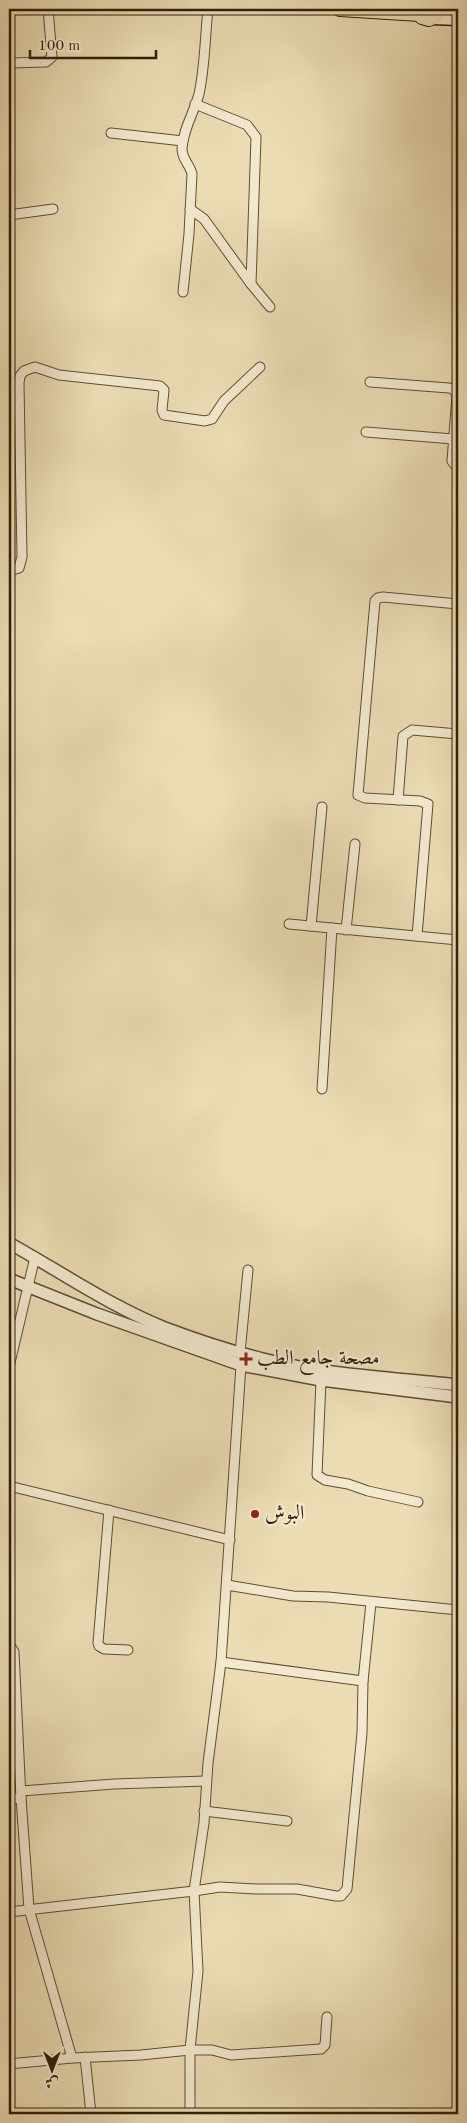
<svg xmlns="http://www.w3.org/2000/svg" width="467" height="2123" font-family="'Old Standard TT',Amiri,serif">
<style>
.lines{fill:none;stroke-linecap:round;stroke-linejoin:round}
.minor-casing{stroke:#5d4e34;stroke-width:11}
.tertiary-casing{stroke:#5d4e34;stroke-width:14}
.secondary-casing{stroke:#2e1f09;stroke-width:15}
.primary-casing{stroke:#2e1f09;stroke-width:16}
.minor{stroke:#f2e8ce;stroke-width:9}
.tertiary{stroke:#f2e8ce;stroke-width:11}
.secondary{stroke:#f2e8ce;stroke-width:12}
.primary{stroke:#ebdcb4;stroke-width:14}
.poi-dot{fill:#8f2418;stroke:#f2e8ce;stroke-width:2}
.labels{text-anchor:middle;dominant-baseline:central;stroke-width:4.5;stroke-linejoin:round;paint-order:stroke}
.poi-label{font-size:20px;fill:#2e1f09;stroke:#f2e8ce;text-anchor:start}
</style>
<rect width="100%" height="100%" fill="#ebdcb4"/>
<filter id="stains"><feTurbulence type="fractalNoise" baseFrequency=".004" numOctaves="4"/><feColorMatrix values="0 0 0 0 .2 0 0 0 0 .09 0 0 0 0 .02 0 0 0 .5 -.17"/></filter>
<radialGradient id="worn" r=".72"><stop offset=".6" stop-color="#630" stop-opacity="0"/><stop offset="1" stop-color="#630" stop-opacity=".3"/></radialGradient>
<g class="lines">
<defs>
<g id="minor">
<polyline points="9,63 46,62 52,57 48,9"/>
<polyline points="195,104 247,125 256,137 251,284"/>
<polyline points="111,133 183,141"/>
<polyline points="190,209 204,219 251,284 270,307"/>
<polyline points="9,215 53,209"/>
<path d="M183,292l6,-58 3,-60c-2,-9 -10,-15 -10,-25 1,-20 12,-36 17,-55 6,-27 6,-58 9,-85"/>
<polyline points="370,382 449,388 453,389 457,395 452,461 454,464 458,466"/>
<polyline points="366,432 453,439"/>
<polyline points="9,571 19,568 22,557 19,383 20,376 24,371 35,367 59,375 160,386 164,390 162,410 164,415 205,421 212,419 224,401 260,367"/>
<polyline points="398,800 403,736 412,730 458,734"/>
<polyline points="289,924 458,940"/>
<polyline points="311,926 322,807"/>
<polyline points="346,930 355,844"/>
<polyline points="417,936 428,804 420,801 365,798 358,795 375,601 378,598 383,597 458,604"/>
<polyline points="322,1089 332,928"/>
<polyline points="240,1353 248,1270"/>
<polyline points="9,1367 35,1257"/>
<polyline points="321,1380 317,1475 325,1480 348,1484 368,1491 418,1502"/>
<polyline points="9,1486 230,1540"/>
<polyline points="109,1510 98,1643 99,1646 104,1649 128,1650"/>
<polyline points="227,1585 293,1596 328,1597 458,1610"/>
<polyline points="9,1644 14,1652 21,1798 29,1909 72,2058"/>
<polyline points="221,1662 363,1681"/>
<polyline points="21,1791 114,1784 206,1781"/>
<polyline points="9,1799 21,1798"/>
<polyline points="204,1811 287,1821"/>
<polyline points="9,1912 194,1891 220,1887 257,1889 297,1889 336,1896 341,1896 347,1889 362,1733 363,1681 371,1603"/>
<polyline points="85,2057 91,2114"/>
<polyline points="9,2064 72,2058 141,2055 190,2050 212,2050 231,2055 321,2049 325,2045 327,2017"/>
<polyline points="190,2114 190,2050 198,1971 194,1891 204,1823 208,1763 221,1662 241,1365"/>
</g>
<g id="tertiary">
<path d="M9,1243c52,29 101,63 156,85 32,12 65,23 98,31 63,16 131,19 195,26"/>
<polyline points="9,1279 97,1314 241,1365 321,1380 458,1397"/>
</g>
<polyline id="secondary" points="433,18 458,19"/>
<g id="primary">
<polyline points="340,9 419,14"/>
<polyline points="417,9 422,17 429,19 436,16 440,9"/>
</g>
</defs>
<use href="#minor" class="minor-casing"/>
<use href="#tertiary" class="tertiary-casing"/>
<use href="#secondary" class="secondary-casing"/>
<use href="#primary" class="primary-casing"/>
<use href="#minor" class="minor"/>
<use href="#tertiary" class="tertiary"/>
<use href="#secondary" class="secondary"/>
<use href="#primary" class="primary"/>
</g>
<g class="poi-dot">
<path d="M243.5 1351.5h5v5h5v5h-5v5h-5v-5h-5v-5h5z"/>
<circle cx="255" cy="1514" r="5"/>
</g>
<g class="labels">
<g class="poi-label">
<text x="257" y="1359">مصحة جامع الطب</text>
<text x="265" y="1514">البوش</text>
</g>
</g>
<rect width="467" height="2123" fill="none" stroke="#ebdcb4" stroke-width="30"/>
<rect x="10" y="10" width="447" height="2103" fill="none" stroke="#2e1f09" stroke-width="2.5"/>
<rect x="15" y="15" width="437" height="2093" fill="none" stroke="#2e1f09"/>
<g transform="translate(52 2070) rotate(180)" stroke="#f2e8ce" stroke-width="4" paint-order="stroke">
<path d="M0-4L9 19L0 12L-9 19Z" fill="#2e1f09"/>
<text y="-8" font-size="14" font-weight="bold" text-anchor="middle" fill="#2e1f09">ش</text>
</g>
<path d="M30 50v8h126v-8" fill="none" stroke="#2e1f09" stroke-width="2.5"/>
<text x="38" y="50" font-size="15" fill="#2e1f09" stroke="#f2e8ce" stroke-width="4" paint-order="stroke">100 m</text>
<rect width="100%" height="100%" filter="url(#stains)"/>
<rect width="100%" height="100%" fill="url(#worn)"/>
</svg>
